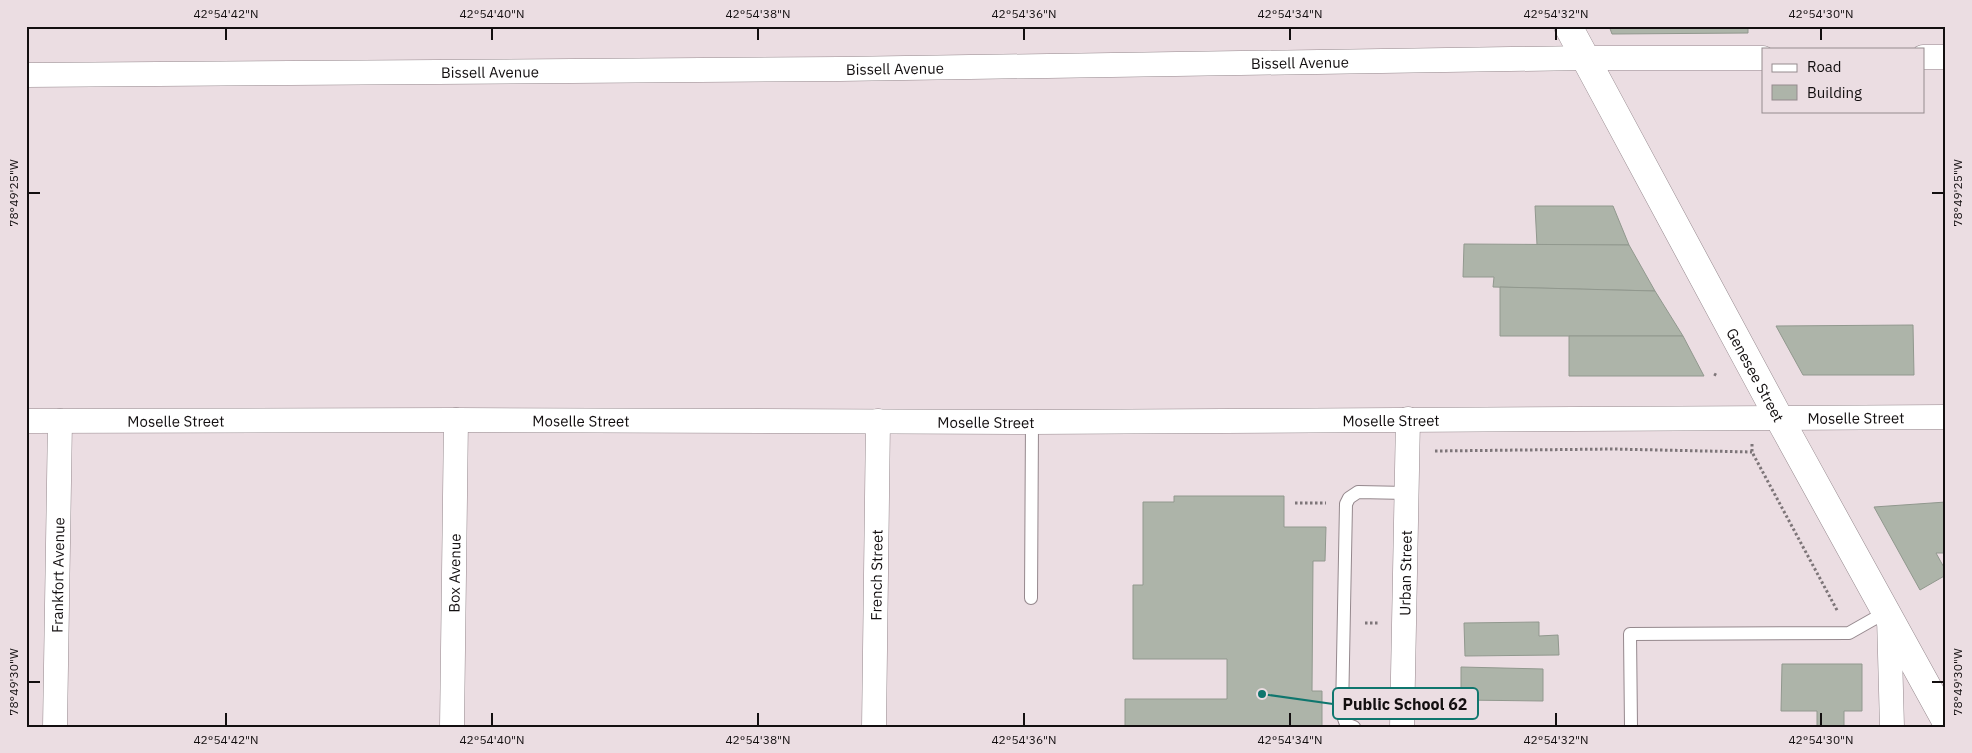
<svg xmlns="http://www.w3.org/2000/svg" width="1972" height="753" font-family="'IBM Plex Sans',sans-serif">
<style>
.building{fill:#adb4a9;stroke:#91988e}
.lines{fill:none;stroke-linecap:round;stroke-linejoin:round}
.service-casing{stroke:#95888d;stroke-width:14}
.minor-casing{stroke:#95888d;stroke-width:25}
.secondary-casing{stroke:#95888d;stroke-width:29}
.path{stroke:#7d7578;stroke-width:3;stroke-dasharray:2.5 2.5;stroke-linecap:butt}
.service{stroke:#fff;stroke-width:12}
.minor{stroke:#fff;stroke-width:24}
.secondary{stroke:#fff;stroke-width:28}
.ticks{fill:none;stroke:#130f10;stroke-width:2}
.labels{text-anchor:middle;dominant-baseline:central;stroke-width:4.5;stroke-linejoin:round;paint-order:stroke}
.street-label{font-size:15px;fill:#130f10;stroke:#ebdde2}
.leader{fill:none;stroke:#0f766e;stroke-width:2}
.callout-dot{fill:#0f766e;stroke:#ebdde2;stroke-width:2}
.callout{fill:#ebdde2;stroke:#0f766e;stroke-width:2}
.callout-label{font-size:16px;text-anchor:middle;font-weight:bold;fill:#130f10}
.neatline{fill:none;stroke:#130f10;stroke-width:2}
.ticks-label{font-size:12px;text-anchor:middle;fill:#130f10}
</style>
<rect width="100%" height="100%" fill="#ebdde2"/>
<g class="building">
<polygon points="1609,26 1748,26 1748,33 1612,34"/>
<polygon points="1535,206 1613,206 1629,245 1537,245"/>
<polygon points="1464,244 1629,245 1655,291 1493,287 1494,277 1463,277"/>
<polygon points="1500,287 1655,291 1683,336 1500,336"/>
<polygon points="1913,325 1914,375 1803,375 1776,326"/>
<polygon points="1569,336 1683,336 1704,376 1569,376"/>
<polygon points="1174,496 1284,496 1284,527 1326,527 1325,561 1313,561 1312,691 1322,691 1322,726 1125,727 1125,699 1227,699 1227,659 1133,659 1133,585 1143,585 1143,502 1174,502"/>
<polygon points="1946,502 1946,553 1936,553 1946,571 1946,575 1920,590 1874,507"/>
<polygon points="1539,622 1539,636 1558,635 1559,655 1465,656 1464,623"/>
<polygon points="1782,664 1862,664 1862,711 1844,711 1844,727 1817,727 1817,711 1781,711"/>
<polygon points="1461,667 1543,669 1543,701 1461,700"/>
</g>
<g class="lines">
<defs>
<g id="service">
<polyline points="1031,598 1032,422"/>
<polyline points="1354,727 1346,724 1342,713 1346,504 1349,498 1358,492 1407,493"/>
<polyline points="1631,727 1630,634 1849,633 1886,612"/>
</g>
<g id="minor">
<polyline points="1923,57 1946,57"/>
<path id="s1" d="M26,75l814,-6 745,-11h178"/>
<path id="s2" d="M26,421l430,-1 576,2 914,-5"/>
<polyline points="1889,617 1892,727"/>
<path id="s3" d="M55,727l5,-306"/>
<path id="s4" d="M452,727l4,-307"/>
<path id="s5" d="M874,727l4,-306"/>
<path id="s6" d="M1402,727l6,-308"/>
</g>
<g id="secondary">
<path id="s7" d="M1568,26l211,392 167,303"/>
</g>
</defs>
<use href="#service" class="service-casing"/>
<use href="#minor" class="minor-casing"/>
<use href="#secondary" class="secondary-casing"/>
<g class="path">
<polyline points="1714,374 1718,376"/>
<polyline points="1752,444 1752,452 1838,612"/>
<polyline points="1435,451 1612,449 1752,452"/>
<polyline points="1295,503 1326,503"/>
<polyline points="1365,623 1379,623"/>
</g>
<use href="#service" class="service"/>
<use href="#minor" class="minor"/>
<use href="#secondary" class="secondary"/>
</g>
<path class="ticks" d="M226,28v12M492,28v12M758,28v12M1024,28v12M1290,28v12M1556,28v12M1821,28v12M28,193h12M1932,193h12M28,682h12M1932,682h12M226,713v13M492,713v13M758,713v13M1024,713v13M1290,713v13M1556,713v13M1821,713v13"/>
<g class="labels">
<g class="street-label">
<text stroke="none"><textPath href="#s1" startOffset="1274">Bissell Avenue</textPath></text>
<text stroke="none"><textPath href="#s1" startOffset="869">Bissell Avenue</textPath></text>
<text stroke="none"><textPath href="#s1" startOffset="464">Bissell Avenue</textPath></text>
<text stroke="none"><textPath href="#s7" startOffset="396">Genesee Street</textPath></text>
<text stroke="none"><textPath href="#s2" startOffset="1830">Moselle Street</textPath></text>
<text stroke="none"><textPath href="#s2" startOffset="1365">Moselle Street</textPath></text>
<text stroke="none"><textPath href="#s2" startOffset="150">Moselle Street</textPath></text>
<text stroke="none"><textPath href="#s2" startOffset="555">Moselle Street</textPath></text>
<text stroke="none"><textPath href="#s2" startOffset="960">Moselle Street</textPath></text>
<text stroke="none"><textPath href="#s6" startOffset="154">Urban Street</textPath></text>
<text stroke="none"><textPath href="#s3" startOffset="152">Frankfort Avenue</textPath></text>
<text stroke="none"><textPath href="#s4" startOffset="154">Box Avenue</textPath></text>
<text stroke="none"><textPath href="#s5" startOffset="152">French Street</textPath></text>
</g>
</g>
<path class="leader" d="M1262 694L1333 704"/>
<circle class="callout-dot" cx="1262" cy="694" r="5"/>
<rect class="callout" x="1333" y="688" width="145" height="31" rx="5"/>
<g class="callout-label">
<text x="1405" y="710">Public School 62</text>
</g>
<rect width="1972" height="753" fill="none" stroke="#ebdde2" stroke-width="55"/>
<rect x="1762" y="48" width="162" height="65" fill="#ebdde2" stroke="#958b8e"/>
<rect x="1772" y="64" width="25" height="8" fill="#ffffff" stroke="#958b8e"/>
<text x="1807" y="72" font-size="15" fill="#130f10">Road</text>
<rect x="1772" y="85" width="25" height="15" fill="#adb4a9" stroke="#958b8e"/>
<text x="1807" y="98" font-size="15" fill="#130f10">Building</text>
<rect x="28" y="28" width="1916" height="698" class="neatline"/>
<g class="ticks-label">
<text x="226" y="18">42°54'42"N</text>
<text x="492" y="18">42°54'40"N</text>
<text x="758" y="18">42°54'38"N</text>
<text x="1024" y="18">42°54'36"N</text>
<text x="1290" y="18">42°54'34"N</text>
<text x="1556" y="18">42°54'32"N</text>
<text x="1821" y="18">42°54'30"N</text>
<text transform="translate(1958 193) rotate(-90)" y="4">78°49'25"W</text>
<text transform="translate(14 193) rotate(-90)" y="4">78°49'25"W</text>
<text transform="translate(1958 682) rotate(-90)" y="4">78°49'30"W</text>
<text transform="translate(14 682) rotate(-90)" y="4">78°49'30"W</text>
<text x="226" y="744">42°54'42"N</text>
<text x="492" y="744">42°54'40"N</text>
<text x="758" y="744">42°54'38"N</text>
<text x="1024" y="744">42°54'36"N</text>
<text x="1290" y="744">42°54'34"N</text>
<text x="1556" y="744">42°54'32"N</text>
<text x="1821" y="744">42°54'30"N</text>
</g>
</svg>
